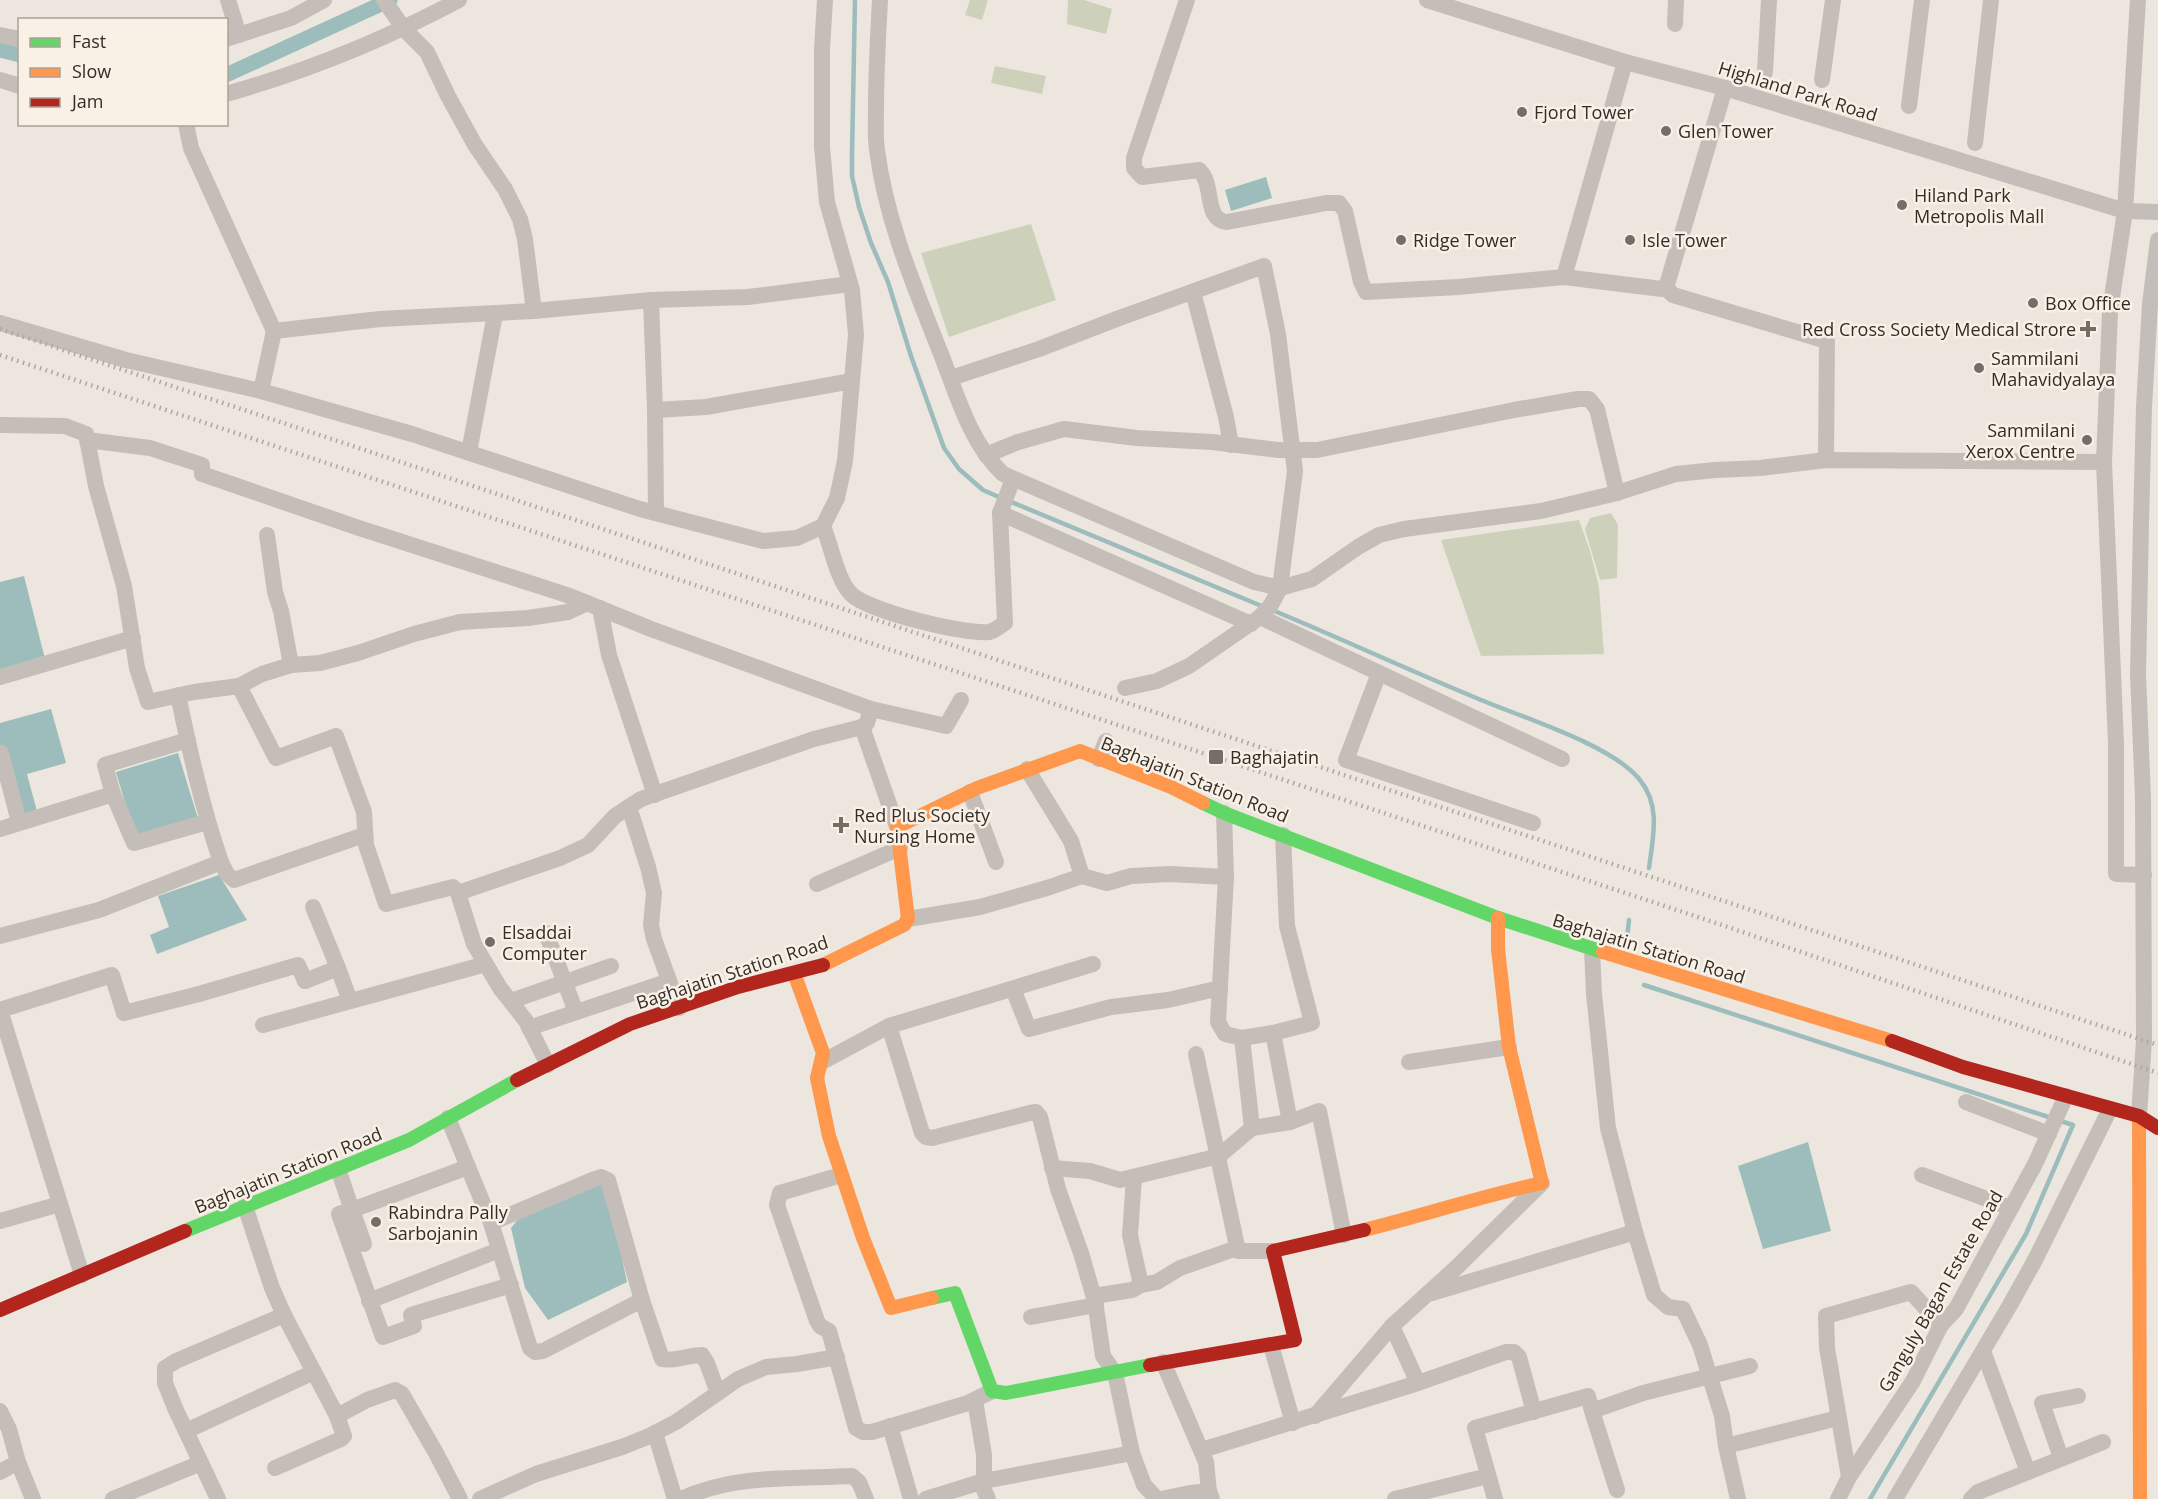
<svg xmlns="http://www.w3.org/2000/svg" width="2158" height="1499" font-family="'Open Sans',sans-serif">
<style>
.green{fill:#cdd1ba}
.water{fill:#9cbdbc}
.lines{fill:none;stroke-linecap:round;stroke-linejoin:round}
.stream{stroke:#9cbdbc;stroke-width:4.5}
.canal{stroke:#9cbdbc;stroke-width:15}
.street{stroke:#c5beb8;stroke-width:16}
.fast{stroke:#63d668;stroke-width:14}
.slow{stroke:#ff974d;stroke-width:14}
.jam{stroke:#b3261e;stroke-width:14}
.rail{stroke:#aca7a3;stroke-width:4.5;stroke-dasharray:1.5 4.5;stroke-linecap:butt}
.poi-dot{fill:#756d67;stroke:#f9f0e6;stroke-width:2}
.labels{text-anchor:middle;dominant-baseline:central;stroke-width:5;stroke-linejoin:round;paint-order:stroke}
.street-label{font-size:18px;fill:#352c27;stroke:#f9f0e6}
.poi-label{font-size:18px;fill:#352c27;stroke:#f9f0e6;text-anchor:start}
</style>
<rect width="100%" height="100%" fill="#ece6df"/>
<g class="green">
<polygon points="970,0 988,0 982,20 965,15"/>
<polygon points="1068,0 1084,0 1112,9 1106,34 1067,24"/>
<polygon points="995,66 1046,76 1042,94 991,83"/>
<polygon points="1031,224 1056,300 949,337 921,253"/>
<polygon points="1611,513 1618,525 1617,578 1600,580 1585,529 1590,518"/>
<polygon points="1579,520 1590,551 1599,587 1604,654 1481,656 1441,540"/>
</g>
<g class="water">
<polygon points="1266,177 1272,198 1231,211 1225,190"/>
<polygon points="24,576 45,659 0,670 0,582"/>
<polygon points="51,709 66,763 27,774 38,815 14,821 0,771 0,723"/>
<polygon points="178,753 199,822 136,840 116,772"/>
<polygon points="219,875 247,920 157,954 150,935 169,927 158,896"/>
<polygon points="1808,1142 1831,1231 1763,1249 1738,1166"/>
<polygon points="606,1182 627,1282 548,1320 525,1288 511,1228 527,1208"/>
</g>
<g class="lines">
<g class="stream">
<polyline points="855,0 852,154 852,176 859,207 871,243 888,282 911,356 944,448 959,469 983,490 1001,498"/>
<polyline points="1009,501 1264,607"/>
<path d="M1272,610c68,28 134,59 202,87 43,19 138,47 166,83 21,26 13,57 9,88"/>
<polyline points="1627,939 1629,920"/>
<polyline points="1644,985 2073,1125 2026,1234 1870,1499"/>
</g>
<g class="canal">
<polyline points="0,50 20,55"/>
<polyline points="226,75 390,0"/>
</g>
<g class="street">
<polyline points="228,0 239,35"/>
<polyline points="384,0 404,29 427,52 448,96 475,145 505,189 520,219 525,239 534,311 651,300 655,410 656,513"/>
<path d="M880,0c-2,36 -4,73 -4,109 0,14 -1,28 1,41 9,71 38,138 64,204 16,41 29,89 62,120l251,108 26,6 15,-117 -17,-137 -14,-68 -142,51 -83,32 -88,29"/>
<path d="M1187,0l-53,158v10l8,9 57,-7c16,14 4,50 28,52l99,-19h13l6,8 16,71 5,10 92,-5 106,-10 98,12 4,-1 7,7 154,46 -1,119"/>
<polyline points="1427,0 1625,62 1725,88 2125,211 2158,212"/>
<polyline points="2138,0 2125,211 2110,311 2104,462 2116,743 2116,874 2144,875"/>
<polyline points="1675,24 1676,0"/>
<polyline points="0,35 20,39"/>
<polyline points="226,39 291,18 324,0"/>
<polyline points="1765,72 1769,0"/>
<polyline points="0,80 20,86"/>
<polyline points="1822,80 1833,0"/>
<path d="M226,94c82,-23 158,-54 233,-94"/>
<polyline points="1909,106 1922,0"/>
<polyline points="186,124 191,148 274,331 380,319 534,311"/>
<polyline points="1975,143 1991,0"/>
<polyline points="1564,277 1625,62"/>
<polyline points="1666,288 1725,88"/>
<polyline points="1193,292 1226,417 1231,445"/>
<polyline points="651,300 748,297 850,284"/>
<polyline points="0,323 126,360 261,391 412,434 640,509 763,541 797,538 823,526 837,498 845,461 856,335 852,290 827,202 822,147 822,49 825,0"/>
<polyline points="261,391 274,331"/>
<polyline points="655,410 706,407 852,381"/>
<polyline points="0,425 65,426 86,434 96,486 124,586 137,668 148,702 194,692 239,686 276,758 336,736 364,812 366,845 386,904 453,887 458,893 474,944 500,988 526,1021 548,1065"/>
<polyline points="87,440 150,448 202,465 202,474 359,528 567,595 651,629 871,709 867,723 862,727"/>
<polyline points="469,452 495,314"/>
<polyline points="986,455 1018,442 1064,429 1137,438 1212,442 1278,450 1317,450 1514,410 1578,399 1589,399 1597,409 1617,493"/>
<polyline points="1000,513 1251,624"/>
<path d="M823,526c8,19 14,54 28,68 17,17 114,41 138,38 6,-1 11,-6 16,-9l-5,-110 13,-34"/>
<polyline points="267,535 275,592 281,611 291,665"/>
<polyline points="600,608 609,655 655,795"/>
<polyline points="1260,617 1562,759"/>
<polyline points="1379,673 1346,760 1533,823"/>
<polyline points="0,677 133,638"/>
<polyline points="239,686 262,674 291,665 320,663 358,653 414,634 460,622 528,618 568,612 587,603"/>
<polyline points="1125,688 1157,681 1189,666 1260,617 1271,605 1280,588 1312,579 1358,547 1379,535 1404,529 1541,511 1617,493 1676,474 1715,470 1760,468 1826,460 2104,462"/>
<path d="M178,695c12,57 24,112 43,167"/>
<polyline points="871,709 946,726 961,700"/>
<polyline points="1,753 19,822"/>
<polyline points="1099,759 1106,741"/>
<polyline points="1027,769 1071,841 1082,876"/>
<polyline points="970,792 996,862"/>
<polyline points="113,794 134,843 207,822"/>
<polyline points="629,807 648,867 654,893 651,925 654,939 679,1008"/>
<polyline points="0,829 113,794 105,765 188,740"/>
<polyline points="1283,835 1287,926 1312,1023 1273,1033 1290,1122 1319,1111 1344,1235"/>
<polyline points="817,884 900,848"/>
<polyline points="458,893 560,858 588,845 615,816 641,799 814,739 862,727 897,827"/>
<polyline points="313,907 338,968"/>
<polyline points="908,919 980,907 1047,888 1082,876 1107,883 1131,876 1170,874 1226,877"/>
<polyline points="546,933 576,1012"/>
<polyline points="0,936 99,910 221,862 227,874 234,880 364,835"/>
<polyline points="1592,949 1594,994 1608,1128 1635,1232 1654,1295 1668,1307 1683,1309 1700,1345 1722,1416 1726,1446 1738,1499"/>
<polyline points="1013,989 1029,1029 1111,1007 1168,1000 1220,988"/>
<polyline points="511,1001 611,966"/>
<polyline points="0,1010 112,975 124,1013 199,994 298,965 305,981 338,968 350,1001"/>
<polyline points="0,1010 82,1275"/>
<polyline points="263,1025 486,964"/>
<polyline points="889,1026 922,1133 926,1137 932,1138 1030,1113 1036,1112 1040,1117 1058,1189 1081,1253 1095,1301 1103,1356 1115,1373 1132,1453 1144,1485 1157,1499"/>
<polyline points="529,1028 669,981"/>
<polyline points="1242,1038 1273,1033"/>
<polyline points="1196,1054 1238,1251 1273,1251"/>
<polyline points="822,1062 889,1026 1093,964"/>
<polyline points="1409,1062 1509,1047"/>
<polyline points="1966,1102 2049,1134"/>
<polyline points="2139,1116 2144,1040 2143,798 2138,674 2141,523 2144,407 2150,304 2158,240"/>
<polyline points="448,1118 491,1223 530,1348 535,1352 543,1351 642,1300 608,1180 601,1177 592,1180 491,1223"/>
<polyline points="1252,1128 1290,1122"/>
<polyline points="1052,1168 1090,1171 1120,1180 1219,1156 1252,1128 1242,1038 1225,1034 1218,1022 1226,877 1224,813"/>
<polyline points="338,1169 352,1210 339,1214 383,1337 414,1326 411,1315 511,1285"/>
<polyline points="841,1175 780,1193 777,1205 817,1321 820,1326 829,1331 856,1428 863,1432 872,1432 968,1403 992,1391"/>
<polyline points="1922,1175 2011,1208"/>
<polyline points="0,1221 60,1204"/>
<polyline points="364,1244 352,1210 468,1167"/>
<polyline points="1141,1285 1157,1282 1180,1268 1237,1248"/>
<polyline points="1432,1293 1635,1232"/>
<polyline points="1094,1296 1132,1290 1141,1285 1130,1235 1134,1177"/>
<path d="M642,1300l20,59c12,3 26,-4 40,-4l5,8 11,30"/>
<polyline points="369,1301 499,1250"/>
<polyline points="284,1315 337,1416 367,1400 395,1390 402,1394 436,1453 460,1499"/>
<polyline points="1031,1317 1096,1305"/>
<polyline points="1392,1326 1418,1383"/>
<polyline points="1271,1345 1293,1423"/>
<polyline points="1983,1351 2028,1472"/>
<polyline points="1163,1362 1206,1462 1209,1491"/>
<polyline points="975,1400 984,1455 984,1490 988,1499"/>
<polyline points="0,1411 9,1429 18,1462 0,1472"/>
<polyline points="1592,1411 1617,1490"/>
<polyline points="1315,1416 1392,1326 1458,1266 1542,1183"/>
<polyline points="890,1426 911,1499"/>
<polyline points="186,1431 314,1372"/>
<polyline points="655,1433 675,1499"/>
<polyline points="1726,1446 1838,1418"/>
<polyline points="1202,1450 1418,1383 1506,1352 1514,1352 1519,1357 1534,1412"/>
<polyline points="2061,1458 2042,1403 2078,1396"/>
<polyline points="18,1462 33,1499"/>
<polyline points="275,1468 341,1439 344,1436 337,1416"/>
<polyline points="1849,1477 1827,1348 1826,1316 1911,1292 1941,1325"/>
<polyline points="113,1499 201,1463"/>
<polyline points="218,1499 175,1408 165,1383 165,1368 176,1361 284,1315 272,1288 245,1206"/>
<polyline points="480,1499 536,1474 622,1447 647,1437 676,1422 738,1379 766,1367 797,1364 837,1357"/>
<path d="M681,1499c53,-25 114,-20 171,-23l7,6 7,17"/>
<polyline points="926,1499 984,1481 1132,1453"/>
<polyline points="1161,1499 1190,1493 1209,1491 1212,1499"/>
<polyline points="1395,1499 1488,1476"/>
<polyline points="1495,1499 1475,1428 1588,1396 1592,1411 1643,1393 1750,1366"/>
<polyline points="1838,1499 1849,1477 1913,1381 1941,1325 1956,1309 2035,1164 2066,1096"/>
<polyline points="1895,1499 2010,1305 2035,1260 2110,1109"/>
<polyline points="1971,1499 1978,1492 2103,1442"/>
</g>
<g class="fast">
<polyline points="1203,803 1224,813 1498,918 1603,952"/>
<polyline points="185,1231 409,1140 517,1080"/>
<polyline points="932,1298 955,1293 992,1391 1006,1393 1150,1365"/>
</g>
<g class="slow">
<polyline points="1603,952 1892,1041"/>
<polyline points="823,965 904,925 908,919 897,827 977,788 1080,751 1171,787 1203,803"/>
<polyline points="794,973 823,1053 817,1078 829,1136 863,1238 891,1308 932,1298"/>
<polyline points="2139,1116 2140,1499"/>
<path d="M1364,1230c60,-15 118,-34 178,-47l-33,-136 -11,-98v-31"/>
</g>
<g class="jam">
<polyline points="1892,1041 1963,1067 2139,1116 2158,1128"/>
<polyline points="517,1080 630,1024 738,987 823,965"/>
<polyline points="0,1310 185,1231"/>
<polyline points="1150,1365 1295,1340 1273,1251 1364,1230"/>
</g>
<g class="rail">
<polyline points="0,329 2158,1045"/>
<polyline points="0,355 1701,918 2158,1073"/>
</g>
</g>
<g class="poi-dot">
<circle cx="1522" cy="112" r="6"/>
<circle cx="1666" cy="131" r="6"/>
<circle cx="1902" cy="205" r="6"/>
<circle cx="1401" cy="240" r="6"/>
<circle cx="1630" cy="240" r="6"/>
<circle cx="2033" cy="303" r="6"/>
<path d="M2085 320h6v6h6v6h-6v6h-6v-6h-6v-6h6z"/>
<circle cx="1979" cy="368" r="6"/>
<circle cx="2087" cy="440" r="6"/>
<rect x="1208" y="749" width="16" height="16" rx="3"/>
<path d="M838 816h6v6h6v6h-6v6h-6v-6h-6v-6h6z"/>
<circle cx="490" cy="942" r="6"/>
<circle cx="376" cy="1222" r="6"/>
</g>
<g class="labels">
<g class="street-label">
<text transform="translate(1798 91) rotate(17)">Highland Park Road</text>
<text transform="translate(1195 779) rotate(22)">Baghajatin Station Road</text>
<text transform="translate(1649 948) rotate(17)">Baghajatin Station Road</text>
<text transform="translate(732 972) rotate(-18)">Baghajatin Station Road</text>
<text transform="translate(288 1170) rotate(-22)">Baghajatin Station Road</text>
<text transform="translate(1940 1291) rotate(-60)">Ganguly Bagan Estate Road</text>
</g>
<g class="poi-label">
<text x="1534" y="112">Fjord Tower</text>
<text x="1678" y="131">Glen Tower</text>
<text x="1914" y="195">Hiland Park<tspan x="1914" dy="21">Metropolis Mall</tspan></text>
<text x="1413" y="240">Ridge Tower</text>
<text x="1642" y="240">Isle Tower</text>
<text x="2045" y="303">Box Office</text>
<text x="2076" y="329" text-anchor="end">Red Cross Society Medical Strore</text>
<text x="1991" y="358">Sammilani<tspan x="1991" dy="21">Mahavidyalaya</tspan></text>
<text x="2075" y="430" text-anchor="end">Sammilani<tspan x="2075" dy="21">Xerox Centre</tspan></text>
<text x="1230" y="757">Baghajatin</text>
<text x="854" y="815">Red Plus Society<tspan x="854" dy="21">Nursing Home</tspan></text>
<text x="502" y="932">Elsaddai<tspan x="502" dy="21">Computer</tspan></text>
<text x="388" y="1212">Rabindra Pally<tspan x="388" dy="21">Sarbojanin</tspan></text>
</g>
</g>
<rect x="18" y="18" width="210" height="108" fill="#f9f0e6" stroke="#aba29a" stroke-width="1.5"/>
<rect x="30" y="38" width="30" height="9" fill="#63d668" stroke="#aba29a" stroke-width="1.5"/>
<text x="72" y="48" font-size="18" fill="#352c27">Fast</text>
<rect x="30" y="68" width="30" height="9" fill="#ff974d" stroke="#aba29a" stroke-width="1.5"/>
<text x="72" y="78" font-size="18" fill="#352c27">Slow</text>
<rect x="30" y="98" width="30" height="9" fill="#b3261e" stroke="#aba29a" stroke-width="1.5"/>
<text x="72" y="108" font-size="18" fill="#352c27">Jam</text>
</svg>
